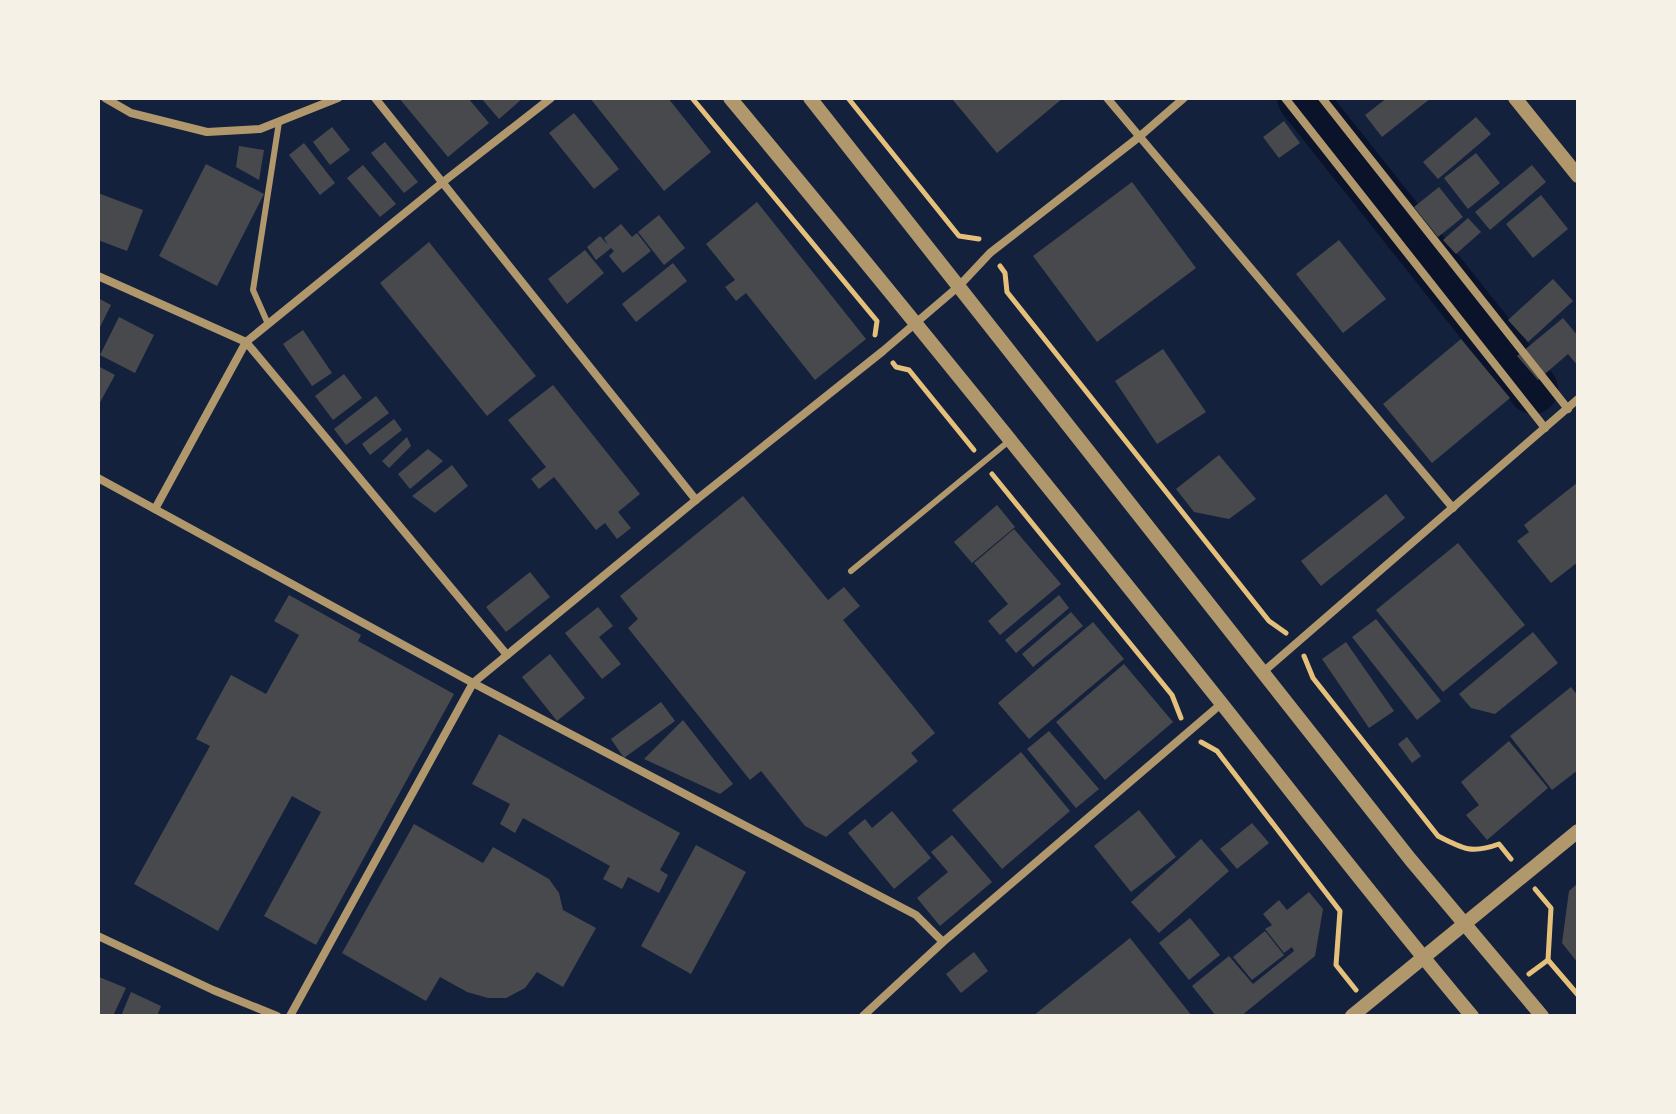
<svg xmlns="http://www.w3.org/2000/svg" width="1676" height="1114" font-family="'Libre Baskerville',serif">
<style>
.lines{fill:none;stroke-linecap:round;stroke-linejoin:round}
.river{stroke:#0b132b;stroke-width:50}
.building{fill:#48494c}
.path{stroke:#e5c07b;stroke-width:5}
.service{stroke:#b1986c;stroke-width:6}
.minor{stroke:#b1986c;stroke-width:8}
.tertiary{stroke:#b1986c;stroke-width:14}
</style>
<rect width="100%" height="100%" fill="#14213d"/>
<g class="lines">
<polyline class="river" points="1302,98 1533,389"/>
</g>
<g class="building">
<polygon points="399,98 468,98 489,123 448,157"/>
<polygon points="481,98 523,98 499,119"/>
<polygon points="590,98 668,98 711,152 664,191"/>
<polygon points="955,98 1063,98 997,153 953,100"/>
<polygon points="1387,98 1431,98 1382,137 1365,115"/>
<polygon points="574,113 619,169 594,189 549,133"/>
<polygon points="1476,117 1491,134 1438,179 1423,162"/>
<polygon points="1284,121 1300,143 1279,158 1263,137"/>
<polygon points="332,127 350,150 330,165 313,142"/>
<polygon points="385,142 418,182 404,193 371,153"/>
<polygon points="304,143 335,183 320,195 289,155"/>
<polygon points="239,146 264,150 259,180 236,167"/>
<polygon points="1476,153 1500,183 1468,209 1444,178"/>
<polygon points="206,164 264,194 217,286 159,256"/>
<polygon points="363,165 396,204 380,217 347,178"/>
<polygon points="1532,165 1546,182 1490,230 1475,212"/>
<polygon points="1132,182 1196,268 1097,342 1033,256"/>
<polygon points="1439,187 1463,217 1438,237 1414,207"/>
<polygon points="98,193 143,210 127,251 98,240"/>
<polygon points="1541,195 1568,229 1533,258 1506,224"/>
<polygon points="757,202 866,339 815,380 746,293 736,301 725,287 735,280 706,244"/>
<polygon points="659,215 685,248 664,265 638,232"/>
<polygon points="1468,218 1481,232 1456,254 1443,240"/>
<polygon points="621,224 632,237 637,233 651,251 623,273 609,256 614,251 611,248 596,260 587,247 600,236 608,245 604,238"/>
<polygon points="1339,240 1386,299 1343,333 1296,274"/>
<polygon points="429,242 536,376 487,416 380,283"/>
<polygon points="585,250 604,273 567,304 548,279"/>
<polygon points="673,263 687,281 636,322 622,304"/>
<polygon points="1553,279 1573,301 1528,342 1508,320"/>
<polygon points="98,298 111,305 98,331"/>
<polygon points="119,317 154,335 135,373 100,355"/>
<polygon points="1563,318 1578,336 1578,366 1568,354 1538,380 1517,356"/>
<polygon points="303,330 332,373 312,386 283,344"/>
<polygon points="1461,339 1510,398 1432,463 1383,404"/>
<polygon points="1163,349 1206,412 1157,444 1115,381"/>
<polygon points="98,366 115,375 98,406"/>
<polygon points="344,374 362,398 333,420 315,396"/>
<polygon points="553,385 640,494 618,512 631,528 617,539 605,523 596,530 554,477 539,489 531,479 546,467 508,420"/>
<polygon points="376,396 389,413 346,445 334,429"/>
<polygon points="394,419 402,430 370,455 362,444"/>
<polygon points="407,437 411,446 389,468 382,461"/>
<polygon points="428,449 443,461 410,489 398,474"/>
<polygon points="1219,455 1256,499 1229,519 1194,512 1176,489"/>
<polygon points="452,465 468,486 435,513 412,496"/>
<polygon points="1578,482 1578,562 1551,583 1517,541 1529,532 1524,525"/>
<polygon points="1386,494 1405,518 1321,586 1301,561"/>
<polygon points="743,496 828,600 844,587 860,606 843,620 935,733 911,753 918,761 826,837 805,826 761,771 750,780 628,628 638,619 620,596"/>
<polygon points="997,505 1015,527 972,563 954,542"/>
<polygon points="1014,529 1061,584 1000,635 988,621 1008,604 974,563"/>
<polygon points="1458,543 1525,625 1443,692 1376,610"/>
<polygon points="530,572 550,597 506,632 486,607"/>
<polygon points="289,595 361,635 358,641 454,694 316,945 264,916 321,812 292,796 218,931 134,884 210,746 196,739 231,675 266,694 299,635 274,621"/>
<polygon points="1059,595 1069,608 1016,653 1005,640"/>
<polygon points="598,607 613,626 599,637 621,664 602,679 565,633"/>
<polygon points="1071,612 1083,626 1033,667 1022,654"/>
<polygon points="1376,619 1441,701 1417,720 1352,637"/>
<polygon points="1093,622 1124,659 1029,739 998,703"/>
<polygon points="1533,632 1558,663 1495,714 1471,708 1459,694"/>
<polygon points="1346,642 1394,711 1369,728 1322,659"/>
<polygon points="550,654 585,698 557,721 522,677"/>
<polygon points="1124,664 1173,722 1105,780 1056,722"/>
<polygon points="1571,687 1578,696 1578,770 1552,790 1510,736"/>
<polygon points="661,702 675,721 624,758 611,739"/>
<polygon points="683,720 733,784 720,794 644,759"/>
<polygon points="1049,731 1099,789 1076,808 1027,749"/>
<polygon points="499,734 680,833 660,870 668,875 659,893 628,877 622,889 603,879 610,866 523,818 515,833 500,824 510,804 472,784"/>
<polygon points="1407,737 1421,756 1412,763 1398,744"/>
<polygon points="1509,741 1548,788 1487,840 1466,815 1479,805 1461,782"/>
<polygon points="1021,752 1070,811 1002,869 952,810"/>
<polygon points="1139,810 1176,857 1131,892 1094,846"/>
<polygon points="892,811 931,858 894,889 848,833 865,819 872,828"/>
<polygon points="1252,823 1269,843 1237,869 1220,849"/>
<polygon points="414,824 483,863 493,847 549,879 559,893 563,910 596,928 563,987 537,972 525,988 506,998 488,998 467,992 440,977 426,1001 342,953"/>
<polygon points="952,835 992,882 940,926 917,898 948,872 931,852"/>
<polygon points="1201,839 1229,871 1159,933 1131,902"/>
<polygon points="696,845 746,872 691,974 641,946"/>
<polygon points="1578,883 1578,963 1562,943 1569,891"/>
<polygon points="1309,892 1323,909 1315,956 1241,1016 1216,1016 1192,986 1229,956 1253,984 1294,951 1292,947 1284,953 1265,929 1272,925 1263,914 1279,900 1287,910"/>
<polygon points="1190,918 1220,955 1189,980 1159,943"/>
<polygon points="1265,931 1284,955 1252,980 1233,957"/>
<polygon points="1130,938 1192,1016 1033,1016"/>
<polygon points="974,952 988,971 961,993 946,974"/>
<polygon points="99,977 126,988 113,1016 98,1016"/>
<polygon points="131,992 161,1006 157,1016 121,1016"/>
</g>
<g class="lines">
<g class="path">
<polyline points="692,98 877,321 875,335"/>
<polyline points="848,98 959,236 979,239"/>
<polyline points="1000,266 1005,273 1007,292 1269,621 1286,633"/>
<polyline points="893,363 896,367 909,370 974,450"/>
<polyline points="992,474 1172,695 1181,718"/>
<path d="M1304,656l9,22 125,158c25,13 34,18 61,8l12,15"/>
<polyline points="1201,742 1217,751 1340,911 1336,965 1356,990"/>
<polyline points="1535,889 1551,908 1548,960 1578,995"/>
<polyline points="1529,974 1548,960"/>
</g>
<g class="service">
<polyline points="268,324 253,290 279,122"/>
<polyline points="851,571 1009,441"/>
</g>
<g class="minor">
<polyline points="105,98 131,113 207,132 260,129 338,98"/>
<polyline points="375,98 696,500"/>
<polyline points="1107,98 1453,508"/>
<polyline points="1285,98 1545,428"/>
<polyline points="1322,98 1568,409"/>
<polyline points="98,276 246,342 507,655"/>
<polyline points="98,478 473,683 916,915 943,942"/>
<polyline points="155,509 246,342 443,182 551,98"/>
<polyline points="1263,672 1578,399"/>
<polyline points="98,936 213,990 277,1016"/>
<polyline points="290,1016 473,683 696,500 883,351 959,286 990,253 1139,137 1184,98"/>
<polyline points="863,1016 943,942 1221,704"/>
</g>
<g class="tertiary">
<path d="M730,98c167,200 330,403 492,606 83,105 164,210 250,312"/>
<polyline points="810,98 1410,859 1542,1016"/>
<polyline points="1515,98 1578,176"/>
<polyline points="1352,1016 1578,831"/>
</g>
</g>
<rect width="1676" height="1114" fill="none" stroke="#f6f1e7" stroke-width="200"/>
</svg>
